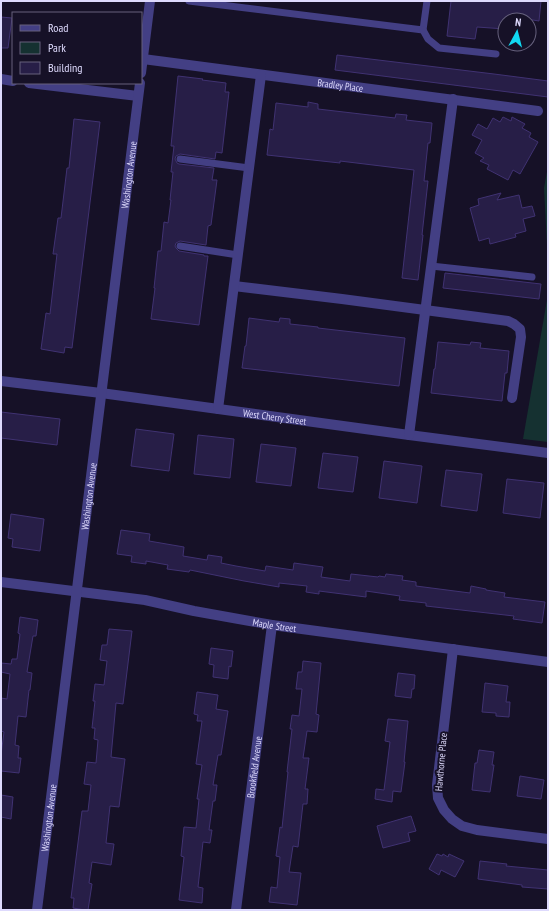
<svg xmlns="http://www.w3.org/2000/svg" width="549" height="911" font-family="'PT Sans Narrow',sans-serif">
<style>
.green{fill:#153131}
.building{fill:#271e47;stroke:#403272}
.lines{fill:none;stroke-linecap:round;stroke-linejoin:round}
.lane{stroke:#433f84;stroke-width:7}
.street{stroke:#433f84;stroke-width:10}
.labels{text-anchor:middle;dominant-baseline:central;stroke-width:4;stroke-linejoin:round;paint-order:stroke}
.street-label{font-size:10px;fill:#dedafd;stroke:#161127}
</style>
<rect width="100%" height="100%" fill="#161127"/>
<g class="green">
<polygon points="548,166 548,264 544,188"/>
<polygon points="548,294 548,442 523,439"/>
</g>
<g class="building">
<polygon points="451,1 541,1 539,21 508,16 508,20 505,20 505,29 477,27 475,39 447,36"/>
<polygon points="1,17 12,18 8,48 1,48"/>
<polygon points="337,55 494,74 548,81 548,97 335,70"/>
<polygon points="178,76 203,79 202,80 226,83 225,92 229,92 222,153 216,152 215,159 180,154 176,156 175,159 177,163 179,164 214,168 212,180 217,180 211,225 208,226 206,245 180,241 176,243 175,246 176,248 179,251 204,255 204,256 208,256 199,325 151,319 155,288 154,288 158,251 161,251 164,222 168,223 171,200 170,200 173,172 171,172 174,146 171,146"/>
<polygon points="308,102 318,104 318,109 395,118 396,114 407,115 406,120 432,123 430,143 428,143 424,181 428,181 422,235 423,235 418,280 402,278 414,170 340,161 340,163 267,155 270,129 273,130 276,103 308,107"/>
<polygon points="503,117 511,121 512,117 525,124 522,128 531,133 529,137 538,142 520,174 513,170 508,180 487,169 489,165 480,161 484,158 475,153 482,140 472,135 478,124 487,129 493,118 500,122"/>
<polygon points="74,119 100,122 72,348 65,347 64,353 41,349 46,313 50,314 57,254 53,254 58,218 61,218 67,168 69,168"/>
<polygon points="501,193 497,200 519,195 522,208 532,206 535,216 523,219 526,231 515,234 516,237 490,244 489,238 479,241 470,208 479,205 478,199"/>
<polygon points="445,273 541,284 539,299 443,288"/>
<polygon points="249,318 279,322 280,318 290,319 290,324 318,327 318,328 405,338 399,386 242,368 245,346 246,346"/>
<polygon points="438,342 470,345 471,342 481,343 480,348 509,351 507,373 505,373 502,401 431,393 434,369 435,369"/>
<polygon points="1,412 60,419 57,445 1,438"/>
<polygon points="136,429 174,434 169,471 131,466"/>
<polygon points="198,435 234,439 230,478 194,474"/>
<polygon points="261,444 296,448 291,486 256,482"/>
<polygon points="323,453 358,457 353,492 318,488"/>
<polygon points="384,461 422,466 417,503 379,498"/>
<polygon points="446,470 482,474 477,511 441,506"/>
<polygon points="507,479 544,483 540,518 503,513"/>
<polygon points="11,514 44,519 40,551 12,547 13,539 8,538"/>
<polygon points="121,530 150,534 149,541 184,547 183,556 207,560 208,555 222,557 221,563 236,566 265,571 266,566 293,570 294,563 323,567 321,577 350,581 351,574 378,577 379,576 385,577 386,574 403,576 402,580 416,582 416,586 470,593 471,586 486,589 486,590 505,593 504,597 545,602 542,623 513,619 514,616 426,606 426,603 399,600 400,596 366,591 366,597 319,591 319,594 306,592 307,586 279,583 279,587 244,581 190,570 189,572 167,569 168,565 146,561 146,564 131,562 132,556 117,554"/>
<polygon points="20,617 38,620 36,636 33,636 27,672 32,673 30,690 29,690 26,717 18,716 15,745 19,746 18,758 21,758 19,773 1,771 1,755 4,732 1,731 1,698 7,699 10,674 1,672 1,663 11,664 12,659 17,659 20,634 18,633"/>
<polygon points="109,629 132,631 123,704 116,703 111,757 125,759 119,807 110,806 106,843 114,844 111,865 92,862 89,883 92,884 88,910 85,910 73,908 74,898 71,898 82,811 88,811 91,785 84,784 87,762 96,763 98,740 94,739 95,728 92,728 95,701 93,701 95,684 104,685 107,661 100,660 102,645 107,645"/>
<polygon points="211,648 233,651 231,667 229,666 228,679 213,677 214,665 209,664"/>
<polygon points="303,661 321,663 316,714 319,715 317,732 307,731 303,758 309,758 305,789 308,789 307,804 303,804 298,847 293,846 289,872 301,873 297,905 269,902 271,887 277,888 280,857 276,856 280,827 282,828 288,772 287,772 292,729 290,729 292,715 299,716 302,689 296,689 298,672 302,672"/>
<polygon points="398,673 415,675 414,689 412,689 411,698 395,696"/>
<polygon points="485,683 508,686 506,702 510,702 509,717 496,716 496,713 482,712"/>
<polygon points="197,692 218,695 216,709 228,711 221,755 218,755 213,785 217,785 215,801 213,801 209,830 212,830 210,843 203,842 198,887 203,888 202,903 179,900 184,857 181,856 184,827 196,828 199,799 197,799 202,765 196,764 202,721 197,721 198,715 194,714"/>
<polygon points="388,719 408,721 404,762 405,762 401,792 393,791 392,802 375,799 376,789 384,790 390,742 385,741"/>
<polygon points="479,750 494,752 492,765 494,765 490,792 472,790 475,763 477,763"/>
<polygon points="520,776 544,780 541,799 517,796"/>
<polygon points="1,795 13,797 11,819 1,817"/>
<polygon points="411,816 416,831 408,833 410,841 383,848 377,826"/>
<polygon points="437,854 442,856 443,854 448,857 449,854 464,861 455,877 441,870 439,875 429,869"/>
<polygon points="480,861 507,864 506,866 548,870 548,889 522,887 522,885 478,879"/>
</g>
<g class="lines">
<g class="lane">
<polyline points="189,1 423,30 427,1"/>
<polyline points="423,30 428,39 439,48 496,54"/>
<polyline points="180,159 249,168"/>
<polyline points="180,246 238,255"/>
<polyline points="431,266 532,277"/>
</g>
<g class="street">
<path id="s1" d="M143,59l395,52"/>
<polyline points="141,73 150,1"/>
<polyline points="1,79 13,81"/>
<polyline points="29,83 138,96"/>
<polyline points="234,286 342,299 508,321 514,324 520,329 521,337 512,398"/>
<path id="s2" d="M1,381l100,12 308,42 139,18"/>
<polyline points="218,409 261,75"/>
<polyline points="409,435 453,99"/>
<path id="s3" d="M1,582l144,18 49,11 78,14 276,37"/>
<polyline points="453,649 437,785 438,798 444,810 452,819 462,826 477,830 548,839"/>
<path id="s4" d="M37,910l103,-827"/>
<path id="s5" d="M236,910l36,-285"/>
</g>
</g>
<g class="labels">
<g class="street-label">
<text stroke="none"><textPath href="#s1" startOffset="199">Bradley Place</textPath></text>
<text stroke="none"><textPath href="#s4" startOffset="741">Washington Avenue</textPath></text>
<text stroke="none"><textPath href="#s2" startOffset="276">West Cherry Street</textPath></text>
<text stroke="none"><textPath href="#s4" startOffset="417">Washington Avenue</textPath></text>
<text stroke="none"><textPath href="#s3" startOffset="277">Maple Street</textPath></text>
<text transform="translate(441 762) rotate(-85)">Hawthorne Place</text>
<text stroke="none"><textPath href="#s5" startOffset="144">Brookfield Avenue</textPath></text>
<text stroke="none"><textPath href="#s4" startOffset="93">Washington Avenue</textPath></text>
</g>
</g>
<rect width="549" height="911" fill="none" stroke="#dedafd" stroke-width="4"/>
<rect x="12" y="12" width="130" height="72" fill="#161127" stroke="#66617d"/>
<rect x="20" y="25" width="20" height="6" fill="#433f84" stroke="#66617d"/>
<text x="48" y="32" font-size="12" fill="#dedafd">Road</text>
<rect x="20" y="42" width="20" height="12" fill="#153131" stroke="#66617d"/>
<text x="48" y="52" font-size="12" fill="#dedafd">Park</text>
<rect x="20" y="62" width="20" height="12" fill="#271e47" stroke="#66617d"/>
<text x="48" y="72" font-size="12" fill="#dedafd">Building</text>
<g transform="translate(517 32) rotate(7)"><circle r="19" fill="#161127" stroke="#66617d"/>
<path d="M0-3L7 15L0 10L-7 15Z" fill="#11d8f2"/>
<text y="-6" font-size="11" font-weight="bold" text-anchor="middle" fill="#dedafd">N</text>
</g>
</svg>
